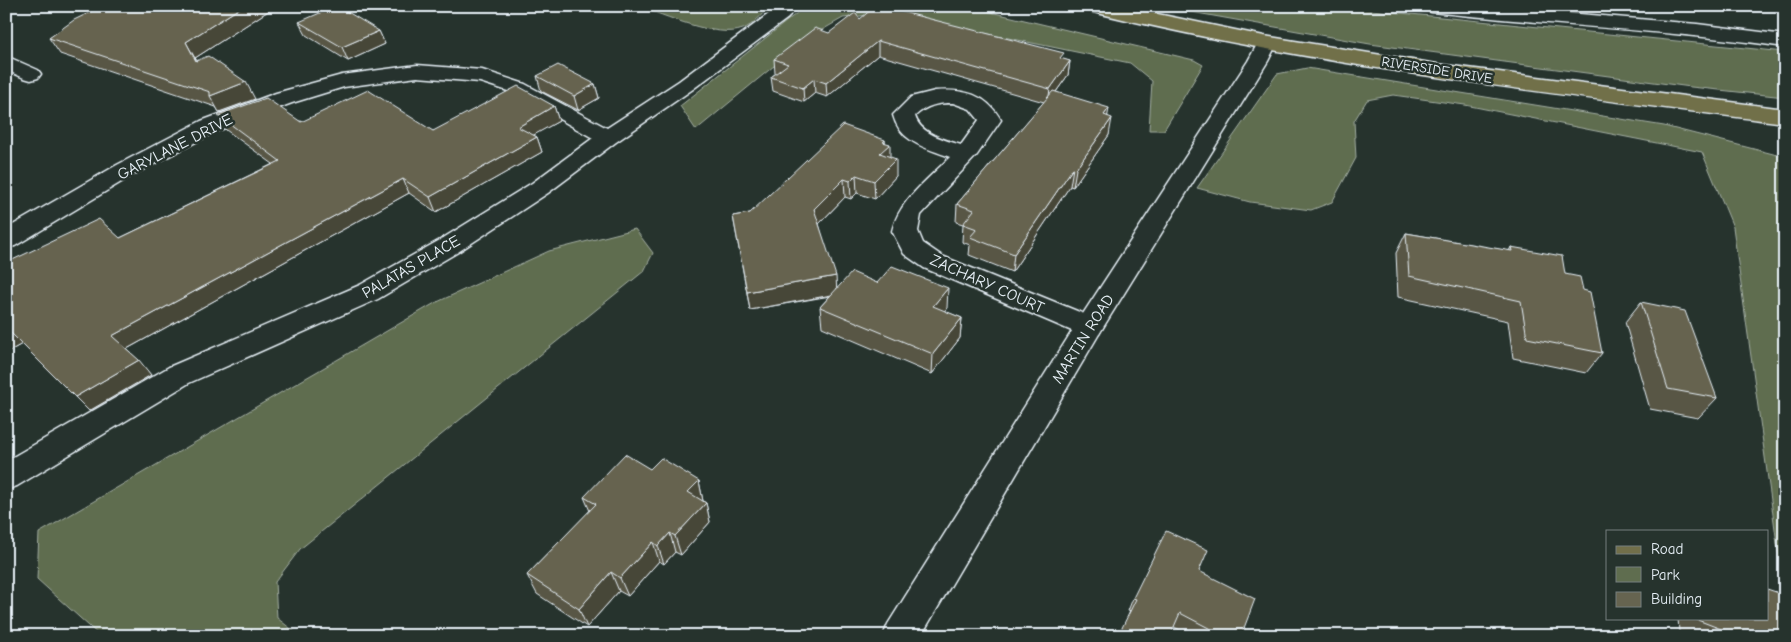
<svg xmlns="http://www.w3.org/2000/svg" width="1791" height="642" font-family="'Comic Neue',sans-serif">
<style>
.green{fill:#5f6d4f;stroke:#a4afa4}
.lines{fill:none;stroke-linecap:round;stroke-linejoin:round}
.minor-casing{stroke:#e8f1f8;stroke-width:3}
.tertiary-casing{stroke:#e8f1f8;stroke-width:3}
.primary-casing{stroke:#e8f1f8;stroke-width:3}
.minor{fill:#26332d;fill-rule:evenodd}
.tertiary{fill:#26332d;fill-rule:evenodd}
.primary{fill:#716f4a;fill-rule:evenodd}
.wall{fill:#585645;stroke:#e8f1f8}
.shaded-wall{fill:#474638;stroke:#e8f1f8}
.building{fill:#666450;stroke:#e8f1f8}
.labels{text-anchor:middle;dominant-baseline:central;stroke-width:5;stroke-linejoin:round;paint-order:stroke}
.far-street-label{font-size:14px;fill:#e8f1f8;stroke:#26332d}
.street-label{font-size:16px;fill:#e8f1f8;stroke:#26332d}
</style>
<rect width="100%" height="100%" fill="#26332d"/>
<filter id="ink" filterUnits="userSpaceOnUse"><feTurbulence type="fractalNoise" baseFrequency=".02" numOctaves="2"/><feDisplacementMap in="SourceGraphic" scale="10" xChannelSelector="R" yChannelSelector="G"/><feConvolveMatrix kernelMatrix="1 2 1 2 8 2 1 2 1" color-interpolation-filters="sRGB"/></filter>
<g filter="url(#ink)">
<g class="green">
<path d="M638,6h131c-7,9 -16,19 -26,23 -26,10 -79,-14 -105,-23z"/>
<polygon points="801,6 965,6 1194,60 1203,65 1164,130 1149,130 1152,81 1130,63 886,13 843,18 808,38 696,130 680,106 797,13"/>
<polygon points="1158,6 1332,6 1785,52 1785,97 1691,87 1370,44"/>
<polygon points="1307,68 1664,126 1785,157 1785,601 1733,227 1702,152 1465,105 1393,95 1367,100 1354,121 1356,158 1332,202 1311,210 1250,202 1197,188 1277,74"/>
<polygon points="635,229 653,253 644,271 300,549 275,582 277,618 300,636 100,636 37,579 39,533 435,303 549,251"/>
</g>
<g class="lines">
<defs>
<g id="minor">
<polygon points="776,6 795,6 788,18 693,89 616,142 548,193 458,252 378,299 189,383 17,486 6,490 6,461 169,367 360,285 440,240 532,183 593,138 511,92 480,82 417,77 344,87 292,103 217,131 133,175 15,246 6,248 6,229 117,165 201,121 276,93 342,75 417,65 482,70 525,84 607,128 679,81 774,10"/>
<path d="M1423,6h63l211,18 88,11v12c-117,-17 -236,-22 -353,-35l-7,-2z"/>
<polygon points="6,56 38,70 41,74 38,78 31,80 24,78 6,70"/>
<path d="M935,91c29,-2 51,3 66,29l-24,35 -56,60 -3,16 5,12 19,13 157,64 4,7 -4,7 -10,3 -10,-3 -155,-66 -20,-14 -12,-23c7,-31 37,-52 58,-74 -24,-9 -50,-15 -57,-42l18,-18zM953,103l17,6 9,11 -18,25c-16,-5 -41,-11 -46,-29 12,-11 22,-13 38,-13z"/>
</g>
<polygon id="tertiary" points="1267,37 1274,39 1277,43 1268,61 1099,334 921,636 883,636 888,624 1079,320 1248,61 1260,39"/>
<path id="primary" d="M1083,6h36l145,30 173,28 348,45v14c-234,-30 -470,-56 -700,-113z"/>
</defs>
<use href="#minor" class="minor-casing"/>
<use href="#tertiary" class="tertiary-casing"/>
<use href="#primary" class="primary-casing"/>
<use href="#minor" class="minor"/>
<use href="#tertiary" class="tertiary"/>
<use href="#primary" class="primary"/>
</g>
<g class="wall">
<polygon points="103,6 276,6 195,58 197,61 255,99 219,112 216,107 60,54 49,38"/>
<polygon points="860,19 1070,61 1068,75 1056,92 1108,116 1109,135 1073,187 1070,186 1012,272 969,255 970,245 962,242 963,224 956,222 957,204 1044,102 878,55 827,97 815,93 804,102 773,91 771,77 776,73 775,73 774,59 829,33"/>
<polygon points="299,22 379,31 385,44 348,61 306,35"/>
<polygon points="537,76 595,84 599,98 578,110 541,91"/>
<polygon points="554,106 559,121 533,135 537,137 542,152 436,212 409,193 127,349 151,375 89,411 22,344 6,353 6,263 120,238 273,164 226,130 218,115 433,131"/>
<polygon points="885,140 885,142 896,176 875,199 857,193 851,199 845,197 819,224 837,289 877,283 947,308 944,311 962,318 960,338 932,374 822,327 820,307 830,296 750,310 733,216 750,213"/>
<polygon points="1406,233 1509,251 1511,247 1565,274 1602,353 1586,373 1513,358 1508,321 1398,297 1396,253"/>
<polygon points="1641,302 1717,398 1698,418 1650,409 1625,322"/>
<polygon points="650,469 699,481 703,501 706,503 710,522 681,555 675,552 664,564 659,561 628,596 619,591 587,627 537,594 527,575 590,511 584,497"/>
<polygon points="1199,571 1241,636 1192,636 1174,627 1128,611 1133,598"/>
<polygon points="1678,618 1767,618 1785,636 1687,636 1679,632"/>
</g>
<g class="shaded-wall">
<polygon points="243,6 276,6 195,58 206,78 186,42"/>
<polygon points="379,31 385,44 348,61 342,47"/>
<polygon points="878,41 878,55 827,97 826,83"/>
<polygon points="1070,61 1068,75 1048,103 1050,89"/>
<polygon points="814,79 815,93 804,102 803,88"/>
<polygon points="246,82 255,99 219,112 210,96"/>
<polygon points="595,84 599,98 578,110 574,96"/>
<polygon points="554,106 559,121 523,141 518,127"/>
<polygon points="1109,108 1106,126 1104,115"/>
<polygon points="1112,118 1109,135 1073,187 1076,169"/>
<polygon points="537,137 542,152 436,212 430,197"/>
<polygon points="885,140 885,148 890,144 890,161 880,153 883,142"/>
<polygon points="896,159 896,176 875,199 874,181"/>
<polygon points="1073,168 1070,186 1012,272 1014,254"/>
<polygon points="856,175 857,193 851,199 850,181"/>
<polygon points="403,179 409,193 125,350 112,336"/>
<polygon points="844,179 845,197 816,227 814,209"/>
<polygon points="836,276 837,294 750,310 747,292"/>
<polygon points="948,288 947,308 932,326 933,306"/>
<polygon points="962,318 960,338 932,374 933,354"/>
<polygon points="8,330 22,344 6,353 6,331"/>
<polygon points="139,360 151,375 89,411 75,397"/>
<polygon points="699,481 703,501 693,511 688,492"/>
<polygon points="706,503 710,522 681,555 675,536"/>
<polygon points="670,533 675,552 664,564 658,546"/>
<polygon points="653,542 659,561 628,596 620,578"/>
<polygon points="611,572 619,591 587,627 579,609"/>
</g>
<g class="building">
<polygon points="103,6 243,6 186,42 196,61 208,56 246,82 210,96 210,92 49,38 74,20"/>
<polygon points="336,6 338,6 379,31 342,47 299,22"/>
<polygon points="873,8 884,11 887,8 1064,53 1060,58 1070,61 1050,89 878,41 826,83 814,79 803,88 771,77 788,64 774,59 815,28 829,33 855,13 860,19"/>
<polygon points="558,65 595,84 574,96 537,76"/>
<polygon points="518,86 554,106 518,127 537,137 430,197 403,179 112,336 139,360 75,397 8,330 6,331 6,263 99,219 120,238 280,161 218,115 266,98 301,122 368,90 433,131"/>
<polygon points="1053,91 1109,108 1104,115 1112,118 1076,169 1073,168 1014,254 970,237 977,229 963,224 974,210 957,204"/>
<polygon points="843,125 885,140 883,142 890,144 880,153 896,159 874,181 856,175 850,181 844,179 814,209 836,276 747,292 733,216 750,213"/>
<polygon points="1406,233 1512,251 1511,247 1562,256 1565,274 1580,277 1583,290 1590,292 1602,353 1527,338 1521,301 1409,276"/>
<polygon points="892,266 948,288 933,306 962,318 933,354 820,307 852,272 877,283"/>
<polygon points="1641,302 1685,311 1717,398 1668,389"/>
<polygon points="625,454 650,469 661,458 699,481 688,492 706,503 675,536 670,533 658,546 653,542 620,578 611,572 579,609 527,575 596,504 584,497"/>
<polygon points="1166,531 1208,550 1199,571 1255,599 1241,636 1224,636 1180,613 1170,636 1118,636 1136,599 1133,598"/>
<polygon points="1767,589 1785,595 1785,636 1739,636 1695,619 1695,618 1767,618"/>
</g>
</g>
<g class="labels">
<g class="far-street-label">
<text transform="translate(1437 70) rotate(9)">RIVERSIDE DRIVE</text>
</g>
<g class="street-label">
<text transform="translate(175 147) rotate(-27)">GARYLANE DRIVE</text>
<text transform="translate(411 267) rotate(-30)">PALATAS PLACE</text>
<text transform="translate(987 284) rotate(24)">ZACHARY COURT</text>
<text transform="translate(1083 339) rotate(-58)">MARTIN ROAD</text>
</g>
</g>
<rect width="1791" height="642" fill="none" stroke="#26332d" stroke-width="25"/>
<rect x="12" y="12" width="1766" height="617" fill="none" stroke="#e8f1f8" stroke-width="2" filter="url(#ink)"/>
<rect x="1606" y="530" width="162" height="90" fill="#26332d" stroke="#747f7e"/>
<rect x="1616" y="546" width="25" height="8" fill="#716f4a" stroke="#747f7e"/>
<text x="1651" y="554" font-size="15" fill="#e8f1f8">Road</text>
<rect x="1616" y="567" width="25" height="15" fill="#5f6d4f" stroke="#747f7e"/>
<text x="1651" y="580" font-size="15" fill="#e8f1f8">Park</text>
<rect x="1616" y="592" width="25" height="15" fill="#666450" stroke="#747f7e"/>
<text x="1651" y="604" font-size="15" fill="#e8f1f8">Building</text>
</svg>
